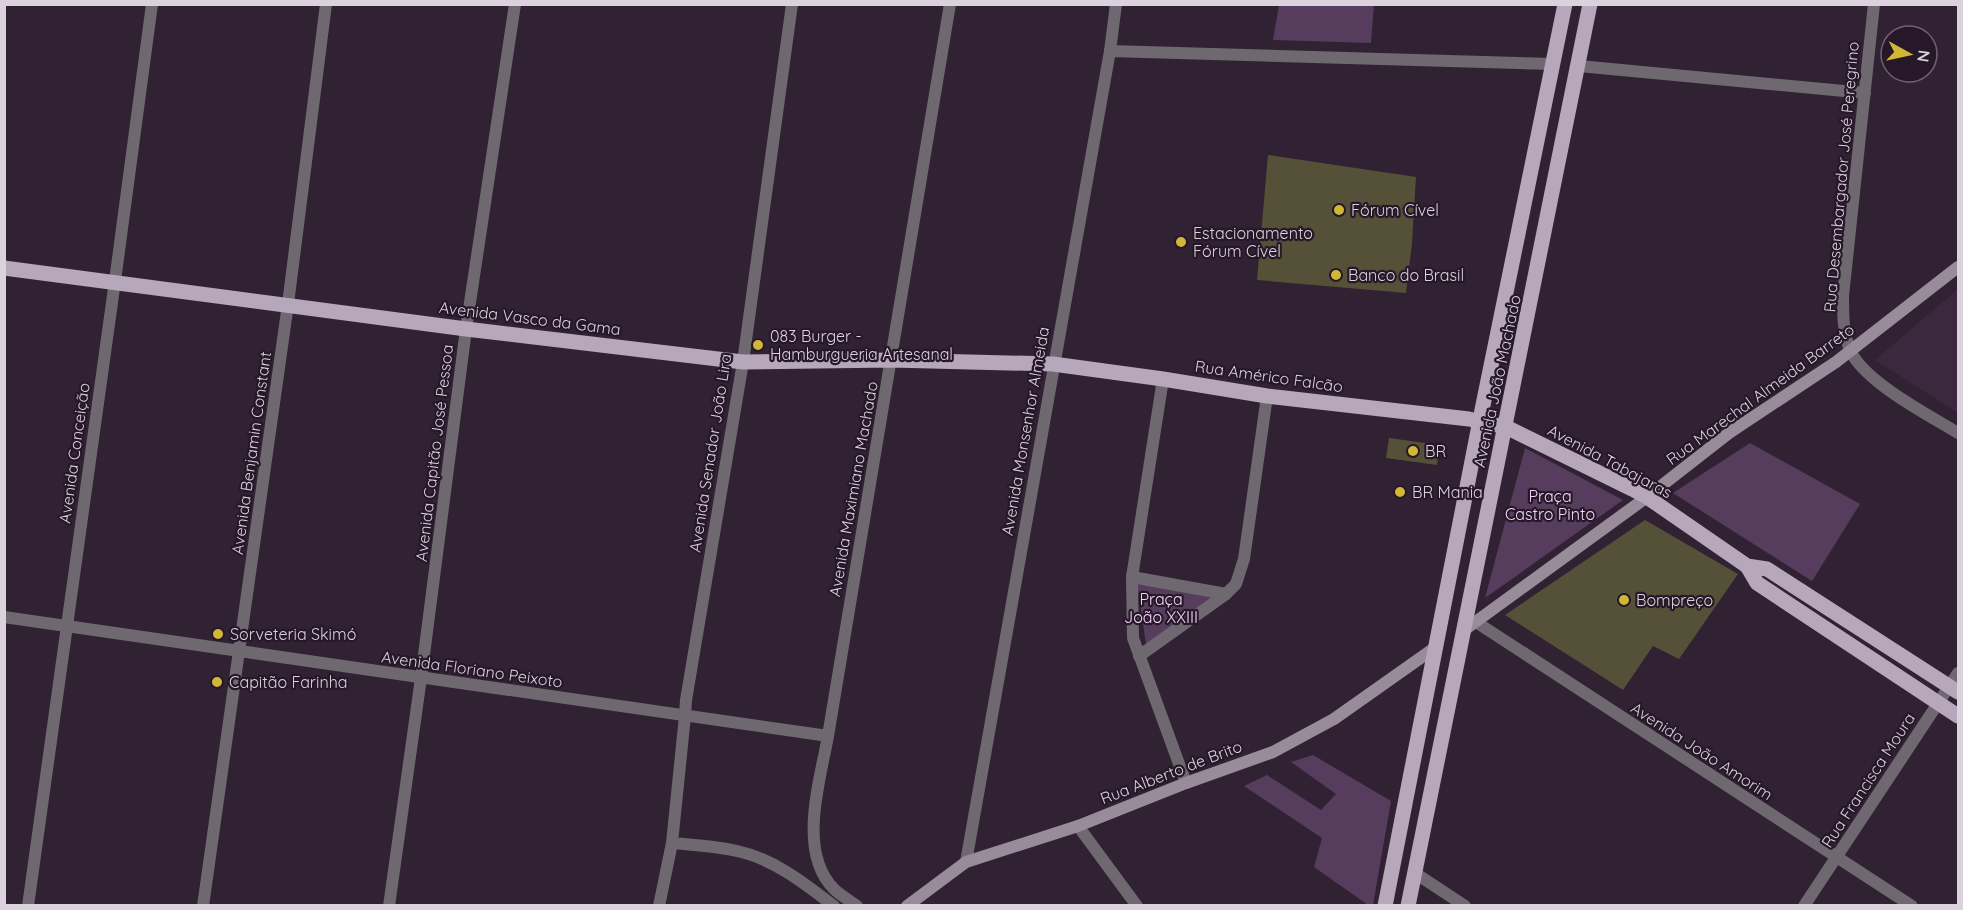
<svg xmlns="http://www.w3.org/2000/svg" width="1963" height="910" font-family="Quicksand,sans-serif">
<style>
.built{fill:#3b283f}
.green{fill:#573d5d}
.building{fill:#555038}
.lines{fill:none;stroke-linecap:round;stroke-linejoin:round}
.minor{stroke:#6f6871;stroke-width:12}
.tertiary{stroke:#6f6871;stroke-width:12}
.secondary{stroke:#988c9a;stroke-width:12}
.primary{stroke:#b7a7ba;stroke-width:15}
.poi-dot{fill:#d1b736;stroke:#261829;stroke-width:2}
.labels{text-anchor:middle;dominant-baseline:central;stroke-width:4.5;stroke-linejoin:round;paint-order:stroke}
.street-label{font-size:16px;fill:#dbd2dd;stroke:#261829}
.poi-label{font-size:16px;fill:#dbd2dd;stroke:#261829;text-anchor:start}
.park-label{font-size:16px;fill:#f4d5fa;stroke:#261829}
</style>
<rect width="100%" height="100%" fill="#302233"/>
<polygon class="built" points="1958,289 1958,413 1875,360"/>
<g class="green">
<polygon points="1279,5 1374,5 1371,43 1273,40"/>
<polygon points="1750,443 1860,504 1812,581 1673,493"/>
<polygon points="1525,448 1623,500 1485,598"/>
<polygon points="1137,583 1211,597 1146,644"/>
<polygon points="1313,755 1391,801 1373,905 1368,905 1314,867 1322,838 1244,786 1267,775 1321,810 1336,794 1291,762"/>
</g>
<g class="building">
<polygon points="1268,155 1416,177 1412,243 1406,293 1257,280"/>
<polygon points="1389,438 1440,445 1437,465 1386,458"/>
<polygon points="1645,520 1738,574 1679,659 1653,646 1623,690 1505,615"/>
</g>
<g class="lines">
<g class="minor">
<polyline points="1110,51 1553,64"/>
<polyline points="1579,66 1865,93"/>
<polyline points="1163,379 1132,577 1133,638 1186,783"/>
<polyline points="1132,577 1226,594"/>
<polyline points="1476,622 1912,906"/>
<polyline points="1139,656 1226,594 1236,584 1244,559 1267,396"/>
<polyline points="685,716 686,700 743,362 792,4"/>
<polyline points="828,736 950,4"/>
<polyline points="1078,826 1137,906"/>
<polyline points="966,862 1110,51 1116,4"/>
<polyline points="1415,873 1465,906"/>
<polyline points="28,906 115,281 152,4"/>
<polyline points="203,906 288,304 326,4"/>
<polyline points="659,906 672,843"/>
</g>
<g class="tertiary">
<path d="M1874,4l-31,292c0,18 0,37 7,54 14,32 79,65 108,83"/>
<path d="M4,617l824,119c-8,45 -31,116 6,153 6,6 15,11 23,17"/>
<path d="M685,716l-13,127c21,2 44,3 65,8 37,8 67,32 97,55"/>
<polyline points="389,906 421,678 466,329 515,4"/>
<polyline points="1804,906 1958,673"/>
</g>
<g class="secondary">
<polyline points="1463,631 1647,497 1729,433 1836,362 1958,267"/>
<polyline points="907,906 966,862 1078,826 1186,783 1273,752 1334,719 1436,647"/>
</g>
<g class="primary">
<polyline points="4,268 466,329 743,362 892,360 1053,364 1163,379 1267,396 1469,419 1506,427 1632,489 1647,497 1747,566 1767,569 1958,692"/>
<polyline points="1747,566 1757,583 1958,716"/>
<polyline points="1385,906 1483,405 1565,4"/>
<polyline points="1408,906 1590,4"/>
</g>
</g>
<g class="poi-dot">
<circle cx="1339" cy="210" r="6"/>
<circle cx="1181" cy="242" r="6"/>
<circle cx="1336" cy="275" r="6"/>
<circle cx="758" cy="345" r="6"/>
<circle cx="1413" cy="451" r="6"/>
<circle cx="1400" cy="492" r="6"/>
<circle cx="1624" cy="600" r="6"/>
<circle cx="218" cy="634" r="6"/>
<circle cx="217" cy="682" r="6"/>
</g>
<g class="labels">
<g class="street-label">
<text transform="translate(1841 177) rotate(-85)">Rua Desembargador José Peregrino</text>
<text transform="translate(530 318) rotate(7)">Avenida Vasco da Gama</text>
<text transform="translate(1269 376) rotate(8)">Rua Américo Falcão</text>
<text transform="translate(1497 381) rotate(-78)">Avenida João Machado</text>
<text transform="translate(1760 394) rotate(-36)">Rua Marechal Almeida Barreto</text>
<text transform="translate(1025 431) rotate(-80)">Avenida Monsenhor Almeida</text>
<text transform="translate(74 453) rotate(-82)">Avenida Conceição</text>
<text transform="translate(251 453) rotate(-82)">Avenida Benjamin Constant</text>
<text transform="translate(434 453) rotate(-83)">Avenida Capitão José Pessoa</text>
<text transform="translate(710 453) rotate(-81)">Avenida Senador João Lira</text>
<text transform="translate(1610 461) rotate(28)">Avenida Tabajaras</text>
<text transform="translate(853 489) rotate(-80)">Avenida Maximiano Machado</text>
<text transform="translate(472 669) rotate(8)">Avenida Floriano Peixoto</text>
<text transform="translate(1702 751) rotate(33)">Avenida João Amorim</text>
<text transform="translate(1171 772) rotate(-21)">Rua Alberto de Brito</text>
<text transform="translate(1868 780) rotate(-57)">Rua Francisca Moura</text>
</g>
<g class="poi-label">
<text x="1351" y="210">Fórum Cível</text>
<text x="1193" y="233">Estacionamento<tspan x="1193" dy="18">Fórum Cível</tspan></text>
<text x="1348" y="275">Banco do Brasil</text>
<text x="770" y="336">083 Burger -<tspan x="770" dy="18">Hamburgueria Artesanal</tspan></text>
<text x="1425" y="451">BR</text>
<text x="1412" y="492">BR Mania</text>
<text x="1636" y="600">Bompreço</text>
<text x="230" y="634">Sorveteria Skimó</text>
<text x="229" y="682">Capitão Farinha</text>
</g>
<g class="park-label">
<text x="1550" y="496">Praça<tspan x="1550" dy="18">Castro Pinto</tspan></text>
<text x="1161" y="599">Praça<tspan x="1161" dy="18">João XXIII</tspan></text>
</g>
</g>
<rect width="1963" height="910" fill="none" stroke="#dbd2dd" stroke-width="12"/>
<g transform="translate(1909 54) rotate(98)"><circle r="28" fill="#261829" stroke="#6e6271" stroke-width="1.5"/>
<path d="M0-4.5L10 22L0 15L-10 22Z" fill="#d1b736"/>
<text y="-9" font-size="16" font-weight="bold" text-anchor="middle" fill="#dbd2dd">N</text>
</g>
</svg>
